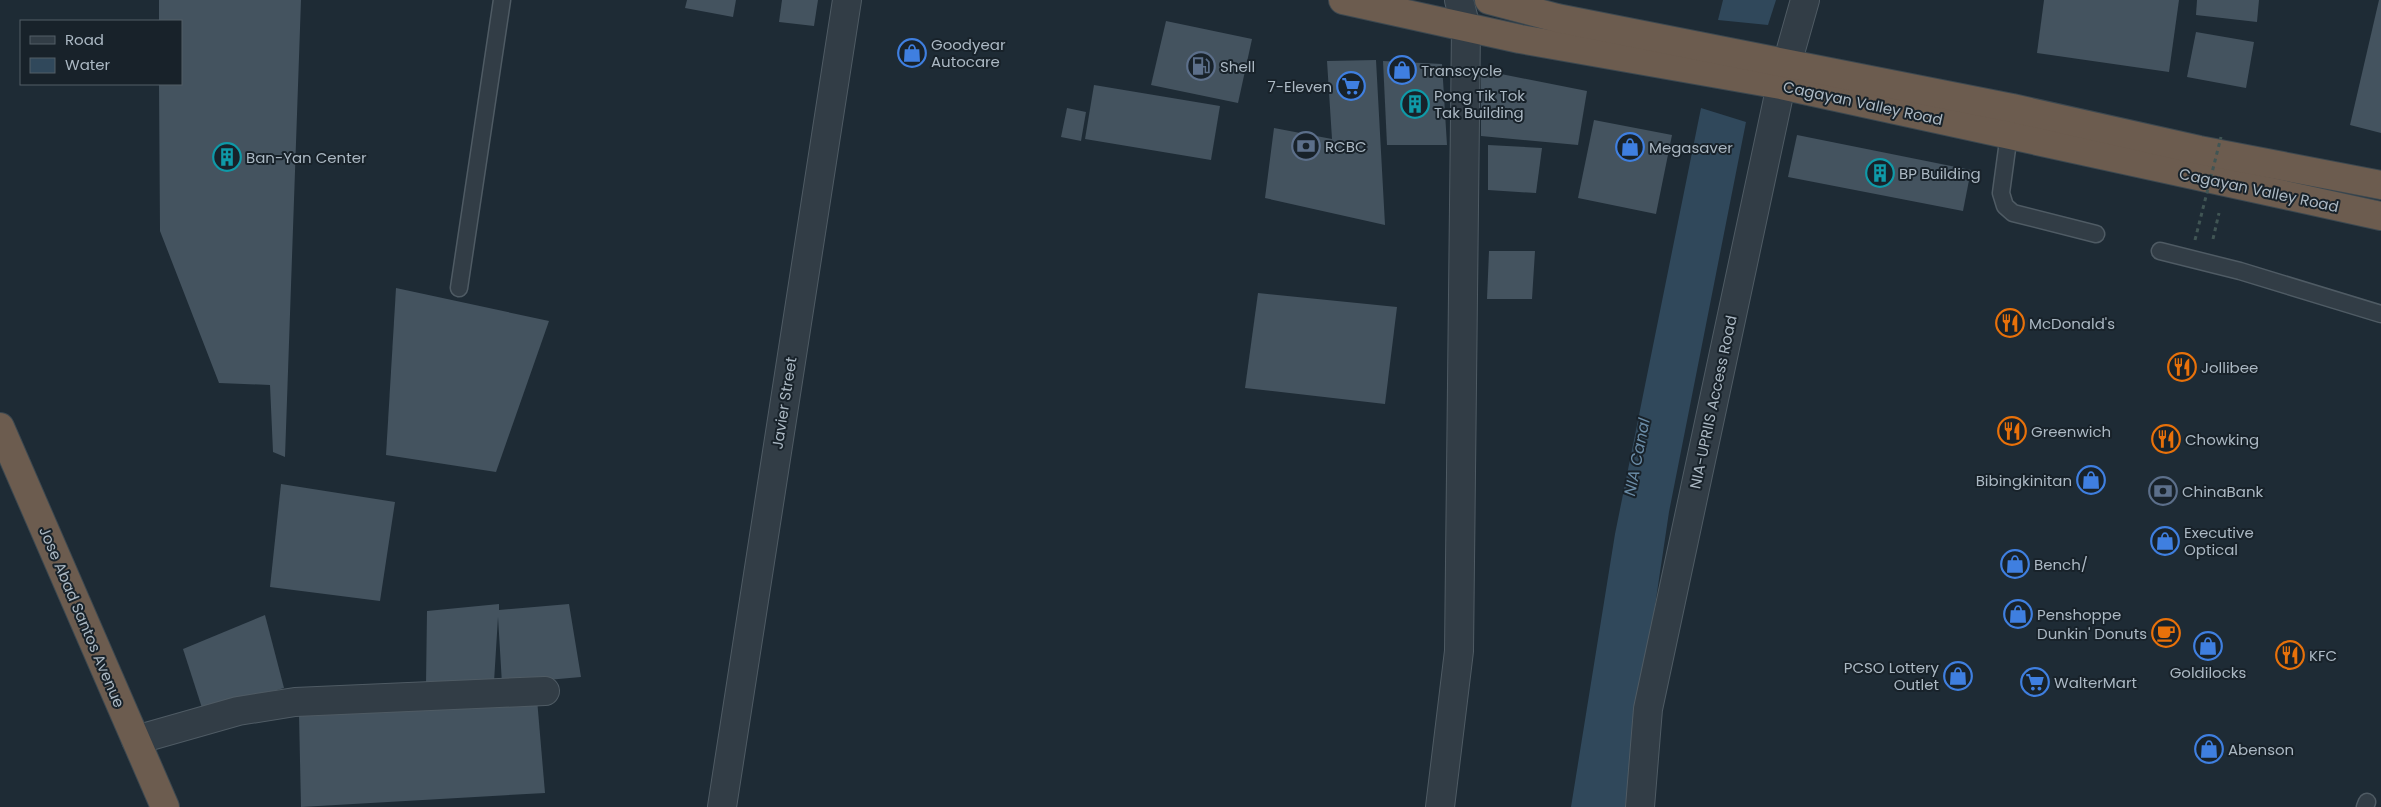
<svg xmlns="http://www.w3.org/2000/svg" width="2381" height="807" font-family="Poppins,sans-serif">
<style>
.water{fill:#30485b}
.building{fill:#44535f}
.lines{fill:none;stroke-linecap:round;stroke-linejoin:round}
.lane-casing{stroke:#4f5b64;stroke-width:19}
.street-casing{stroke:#4f5b64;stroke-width:30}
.highway-casing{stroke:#3c4850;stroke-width:30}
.path{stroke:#405554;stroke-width:3;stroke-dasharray:4 4;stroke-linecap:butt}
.lane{stroke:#323d46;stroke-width:16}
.street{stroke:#323d46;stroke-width:28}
.highway{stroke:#6c5c4f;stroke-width:28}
.path-bridge{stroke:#405554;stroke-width:3;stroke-dasharray:4 4;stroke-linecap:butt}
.labels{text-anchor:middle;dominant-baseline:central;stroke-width:4;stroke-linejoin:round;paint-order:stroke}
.poi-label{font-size:15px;fill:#abb8c3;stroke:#18222a;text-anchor:start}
.street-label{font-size:15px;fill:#abb8c3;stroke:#18222a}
.water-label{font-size:16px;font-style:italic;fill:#6b8da8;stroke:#18222a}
</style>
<rect width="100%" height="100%" fill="#1e2b35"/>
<g class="water">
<polygon points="1723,0 1776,0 1768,25 1718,20"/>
<polygon points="1701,108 1746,122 1669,512 1625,807 1571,807 1615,534"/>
</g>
<g class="building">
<polygon points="159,0 301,0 285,457 273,452 270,385 219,383 160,231 159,84 181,84 181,21 159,21"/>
<polygon points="687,0 736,0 733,17 685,8"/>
<polygon points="782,0 818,0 814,26 779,22"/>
<polygon points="2044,0 2179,0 2169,72 2037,53"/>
<polygon points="2197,0 2259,0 2257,22 2196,15"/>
<polygon points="2379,0 2381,0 2381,133 2350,125"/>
<polygon points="1166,21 1252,39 1238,103 1151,85"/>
<polygon points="2196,32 2254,42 2246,88 2187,77"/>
<polygon points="1376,60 1385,225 1265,198 1274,128 1332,139 1327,61"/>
<polygon points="1383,61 1442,64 1447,145 1387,145"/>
<polygon points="1481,70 1587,91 1578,145 1481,136"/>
<polygon points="1094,85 1220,106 1211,160 1085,139"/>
<polygon points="1067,108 1086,112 1081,141 1061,137"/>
<polygon points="1594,120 1672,135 1656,214 1578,198"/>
<polygon points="1797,135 1971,170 1963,211 1788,177"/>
<polygon points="1488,145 1542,148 1536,193 1488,190"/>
<polygon points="1489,251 1535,251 1532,299 1487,299"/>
<polygon points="396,288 549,321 496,472 386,455"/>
<polygon points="1258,293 1397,307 1385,404 1245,388"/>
<polygon points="281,484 395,502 380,601 270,587"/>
<polygon points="499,604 499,610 569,604 581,677 502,684 498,617 494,682 426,685 427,611"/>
<polygon points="265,615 284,688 203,711 183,649"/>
<polygon points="537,699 545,793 301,807 299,714"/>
</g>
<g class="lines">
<defs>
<g id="lane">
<polyline points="2009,134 2001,193 2005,206 2013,213 2096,234"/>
<polyline points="2160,251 2240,271 2381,314"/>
<polyline points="459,288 502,0"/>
<polyline points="2365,807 2367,802"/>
</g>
<g id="street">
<polyline points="136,740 238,711 295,702 545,691"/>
<polyline points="722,807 847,0"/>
<polyline points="1440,807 1459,651 1466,28 1459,0"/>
<polyline points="1640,807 1648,709 1781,85 1805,0"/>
</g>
<g id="highway">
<polyline points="1343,0 1520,39 1781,85 2381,216"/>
<polyline points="1489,0 1557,18 2012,108 2199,150 2381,185"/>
<polyline points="0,427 165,807"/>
</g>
</defs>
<use href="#lane" class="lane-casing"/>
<use href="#street" class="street-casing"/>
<use href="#highway" class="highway-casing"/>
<polyline class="path" points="2213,239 2219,213"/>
<use href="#lane" class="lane"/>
<use href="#street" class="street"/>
<use href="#highway" class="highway"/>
<polyline class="path-bridge" points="2195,240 2221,137"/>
</g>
<defs>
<symbol id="shop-ring" viewBox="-11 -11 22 22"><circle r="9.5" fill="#18222a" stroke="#3f7fe0" stroke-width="1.5"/><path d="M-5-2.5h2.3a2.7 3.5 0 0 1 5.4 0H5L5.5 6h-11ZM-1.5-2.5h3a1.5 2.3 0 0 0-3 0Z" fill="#3f7fe0"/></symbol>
<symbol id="fuel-ring" viewBox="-11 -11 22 22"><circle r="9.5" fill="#18222a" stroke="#5c6f8a" stroke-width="1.5"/><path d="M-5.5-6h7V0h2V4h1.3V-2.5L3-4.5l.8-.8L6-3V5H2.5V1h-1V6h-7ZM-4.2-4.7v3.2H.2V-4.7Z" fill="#5c6f8a"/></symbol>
<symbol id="supermarket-ring" viewBox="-11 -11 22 22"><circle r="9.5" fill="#18222a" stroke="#3f7fe0" stroke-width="1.5"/><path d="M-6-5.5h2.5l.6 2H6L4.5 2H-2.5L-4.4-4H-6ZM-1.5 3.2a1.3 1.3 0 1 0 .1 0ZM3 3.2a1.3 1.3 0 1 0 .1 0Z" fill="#3f7fe0"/></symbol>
<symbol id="building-ring" viewBox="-11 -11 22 22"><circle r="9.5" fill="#18222a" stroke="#0f9aa8" stroke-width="1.5"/><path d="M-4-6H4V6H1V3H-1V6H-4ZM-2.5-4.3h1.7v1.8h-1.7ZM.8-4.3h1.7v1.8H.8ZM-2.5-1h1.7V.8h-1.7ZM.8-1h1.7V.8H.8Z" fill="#0f9aa8"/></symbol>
<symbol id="bank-ring" viewBox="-11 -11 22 22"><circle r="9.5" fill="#18222a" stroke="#5c6f8a" stroke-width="1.5"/><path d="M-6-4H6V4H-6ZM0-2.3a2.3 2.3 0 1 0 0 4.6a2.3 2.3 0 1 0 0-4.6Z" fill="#5c6f8a"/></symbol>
<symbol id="restaurant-ring" viewBox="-11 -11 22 22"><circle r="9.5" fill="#18222a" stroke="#e8710a" stroke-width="1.5"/><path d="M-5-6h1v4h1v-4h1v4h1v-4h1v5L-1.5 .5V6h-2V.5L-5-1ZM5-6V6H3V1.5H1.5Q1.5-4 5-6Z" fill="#e8710a"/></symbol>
<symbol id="cafe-ring" viewBox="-11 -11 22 22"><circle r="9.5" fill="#18222a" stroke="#e8710a" stroke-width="1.5"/><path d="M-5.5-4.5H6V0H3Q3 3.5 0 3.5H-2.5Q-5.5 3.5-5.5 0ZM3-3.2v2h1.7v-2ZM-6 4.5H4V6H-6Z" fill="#e8710a"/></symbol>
</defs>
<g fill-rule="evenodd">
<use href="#shop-ring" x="896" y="37" width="32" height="32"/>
<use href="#fuel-ring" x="1185" y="50" width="32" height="32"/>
<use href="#shop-ring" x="1386" y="54" width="32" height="32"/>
<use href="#supermarket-ring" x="1335" y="70" width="32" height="32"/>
<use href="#building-ring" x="1399" y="88" width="32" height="32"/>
<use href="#bank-ring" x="1290" y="130" width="32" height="32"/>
<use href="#shop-ring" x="1614" y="131" width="32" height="32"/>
<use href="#building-ring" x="211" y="141" width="32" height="32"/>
<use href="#building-ring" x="1864" y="157" width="32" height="32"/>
<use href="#restaurant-ring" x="1994" y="307" width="32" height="32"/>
<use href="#restaurant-ring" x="2166" y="351" width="32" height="32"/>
<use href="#restaurant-ring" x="1996" y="415" width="32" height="32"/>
<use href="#restaurant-ring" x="2150" y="423" width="32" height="32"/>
<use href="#shop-ring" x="2075" y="464" width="32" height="32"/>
<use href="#bank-ring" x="2147" y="475" width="32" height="32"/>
<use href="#shop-ring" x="2149" y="525" width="32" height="32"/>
<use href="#shop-ring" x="1999" y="548" width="32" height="32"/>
<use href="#shop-ring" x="2002" y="598" width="32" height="32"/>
<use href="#cafe-ring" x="2150" y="617" width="32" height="32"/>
<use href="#shop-ring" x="2192" y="630" width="32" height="32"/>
<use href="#restaurant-ring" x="2274" y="639" width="32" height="32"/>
<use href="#shop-ring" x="1942" y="660" width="32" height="32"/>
<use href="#supermarket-ring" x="2019" y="666" width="32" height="32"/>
<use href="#shop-ring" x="2193" y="733" width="32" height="32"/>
</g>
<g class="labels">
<g class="poi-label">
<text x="931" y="44">Goodyear<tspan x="931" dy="17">Autocare</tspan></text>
<text x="1220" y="66">Shell</text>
<text x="1421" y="70">Transcycle</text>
<text x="1332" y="86" text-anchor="end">7-Eleven</text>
<text x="1434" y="95">Pong Tik Tok<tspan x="1434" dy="17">Tak Building</tspan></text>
<text x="1325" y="146">RCBC</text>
<text x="1649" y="147">Megasaver</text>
<text x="246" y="157">Ban-Yan Center</text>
<text x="1899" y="173">BP Building</text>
<text x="2029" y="323">McDonald's</text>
<text x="2201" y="367">Jollibee</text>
<text x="2031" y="431">Greenwich</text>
<text x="2185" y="439">Chowking</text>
<text x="2072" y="480" text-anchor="end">Bibingkinitan</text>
<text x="2182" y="491">ChinaBank</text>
<text x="2184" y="532">Executive<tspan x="2184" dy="17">Optical</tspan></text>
<text x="2034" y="564">Bench/</text>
<text x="2037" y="614">Penshoppe</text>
<text x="2147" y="633" text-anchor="end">Dunkin' Donuts</text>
<text x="2309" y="655">KFC</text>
<text x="1939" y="667" text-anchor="end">PCSO Lottery<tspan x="1939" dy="17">Outlet</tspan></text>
<text x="2208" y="672" text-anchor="middle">Goldilocks</text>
<text x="2054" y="682">WalterMart</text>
<text x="2228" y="749">Abenson</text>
</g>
<g class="street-label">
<text transform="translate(1863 103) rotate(12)">Cagayan Valley Road</text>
<text transform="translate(2259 190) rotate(12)">Cagayan Valley Road</text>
<text transform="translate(1713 402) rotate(-78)">NIA-UPRIIS Access Road</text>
<text transform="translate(784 403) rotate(-81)">Javier Street</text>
<text transform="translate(82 617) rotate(67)">Jose Abad Santos Avenue</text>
</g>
<g class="water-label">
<text transform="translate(1637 457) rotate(-79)">NIA Canal</text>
</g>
</g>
<rect x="20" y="20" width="162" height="65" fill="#18222a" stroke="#535e67"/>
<rect x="30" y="36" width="25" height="8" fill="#323d46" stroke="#535e67"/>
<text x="65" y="45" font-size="15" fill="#abb8c3">Road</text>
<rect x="30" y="58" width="25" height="15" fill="#30485b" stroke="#535e67"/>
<text x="65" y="70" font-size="15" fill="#abb8c3">Water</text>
</svg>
